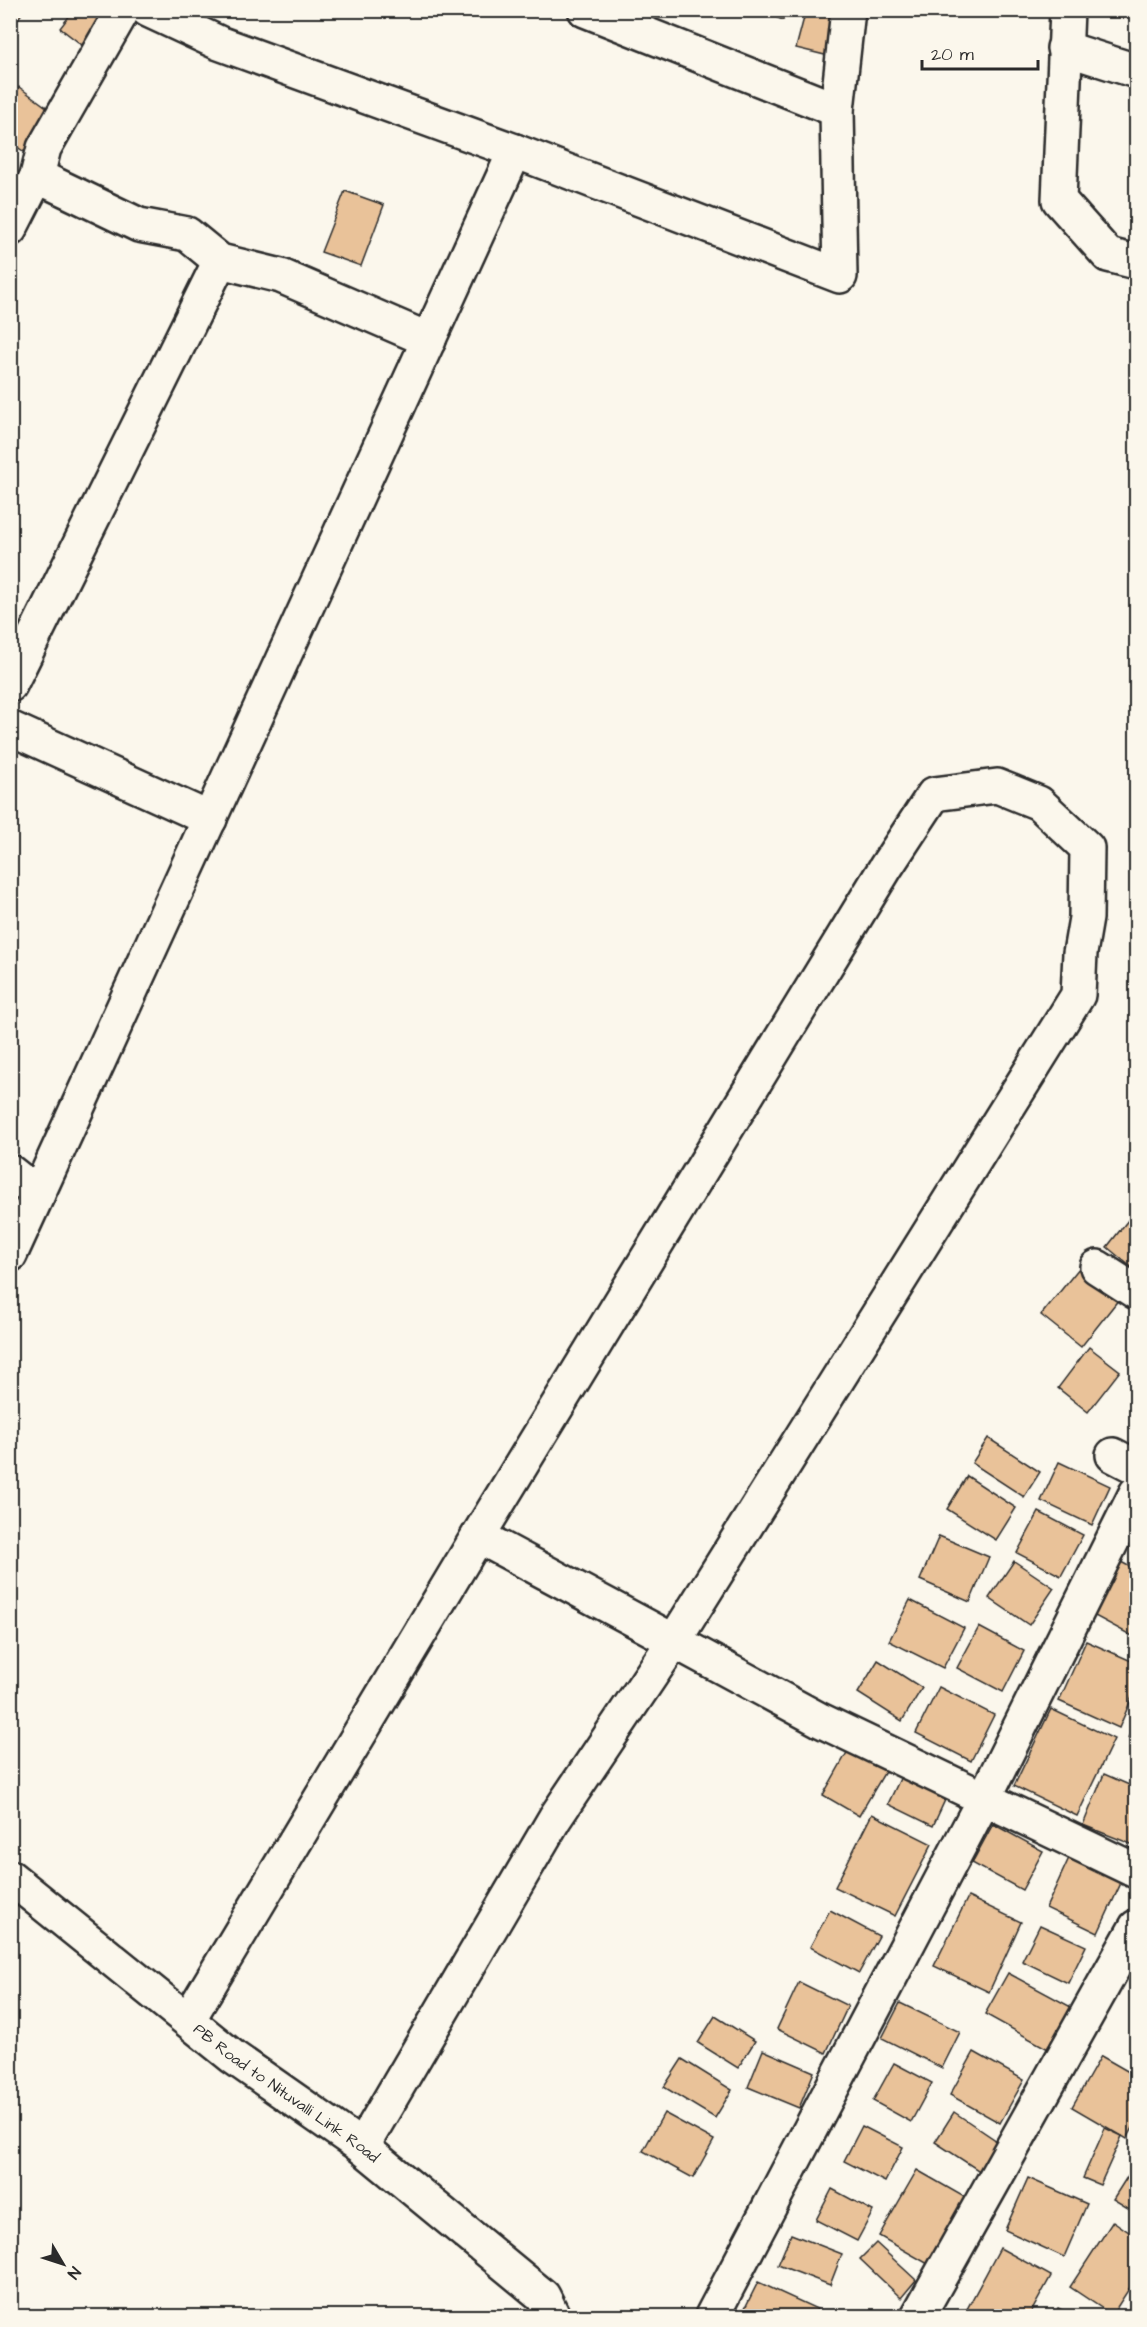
<svg xmlns="http://www.w3.org/2000/svg" width="1147" height="2327" font-family="'Architects Daughter',sans-serif">
<style>
.building{fill:#e9c299;stroke:#2b2b2b;stroke-width:1.5}
.lines{fill:none;stroke-linecap:round;stroke-linejoin:round}
.minor-casing{stroke:#2b2b2b;stroke-width:38}
.tertiary-casing{stroke:#2b2b2b;stroke-width:38}
.minor{stroke:#fbf7ec;stroke-width:33}
.tertiary{stroke:#fbf7ec;stroke-width:33}
.labels{text-anchor:middle;dominant-baseline:central;stroke-width:5;stroke-linejoin:round;paint-order:stroke}
.street-label{font-size:16px;fill:#2b2b2b;stroke:#fbf7ec}
</style>
<rect width="100%" height="100%" fill="#fbf7ec"/>
<filter id="ink" filterUnits="userSpaceOnUse"><feTurbulence type="fractalNoise" baseFrequency=".0167" numOctaves="2"/><feDisplacementMap in="SourceGraphic" scale="12" xChannelSelector="R" yChannelSelector="G"/><feConvolveMatrix kernelMatrix="1 2 1 2 8 2 1 2 1" color-interpolation-filters="sRGB"/></filter>
<g filter="url(#ink)">
<g class="building">
<polygon points="10,10 24,10 10,31"/>
<polygon points="74,10 101,10 119,25 95,55 60,28"/>
<polygon points="757,10 787,10 783,20"/>
<polygon points="806,10 842,10 829,56 796,48"/>
<polygon points="19,87 56,114 26,153 10,142 10,99"/>
<polygon points="345,191 384,205 361,266 321,252"/>
<polygon points="1136,1210 1136,1271 1107,1247"/>
<polygon points="1084,1262 1123,1294 1081,1347 1041,1315"/>
<polygon points="1089,1347 1120,1371 1088,1412 1058,1388"/>
<polygon points="988,1438 1040,1472 1024,1497 972,1463"/>
<polygon points="1059,1462 1110,1486 1092,1525 1041,1501"/>
<polygon points="967,1476 1016,1508 996,1540 947,1509"/>
<polygon points="1039,1512 1083,1535 1061,1576 1017,1553"/>
<polygon points="939,1536 989,1557 970,1602 920,1580"/>
<polygon points="1014,1561 1054,1588 1029,1625 989,1598"/>
<polygon points="1121,1562 1136,1570 1136,1638 1093,1615"/>
<polygon points="910,1600 964,1628 943,1668 889,1641"/>
<polygon points="979,1627 1024,1651 1003,1692 957,1668"/>
<polygon points="1086,1641 1136,1663 1136,1688 1119,1728 1059,1701"/>
<polygon points="878,1660 922,1688 902,1721 858,1693"/>
<polygon points="939,1687 994,1715 971,1761 916,1733"/>
<polygon points="1051,1709 1114,1739 1077,1816 1014,1786"/>
<polygon points="1136,1721 1136,1742 1128,1738"/>
<polygon points="849,1749 886,1770 859,1816 823,1795"/>
<polygon points="906,1766 951,1787 933,1826 888,1804"/>
<polygon points="1104,1774 1136,1788 1136,1846 1083,1825"/>
<polygon points="872,1814 932,1844 895,1916 835,1887"/>
<polygon points="993,1824 1043,1851 1022,1890 972,1863"/>
<polygon points="1069,1858 1121,1883 1098,1933 1046,1908"/>
<polygon points="968,1897 1021,1922 989,1992 934,1966"/>
<polygon points="830,1910 879,1936 859,1973 810,1947"/>
<polygon points="1040,1925 1086,1946 1068,1983 1022,1961"/>
<polygon points="1008,1973 1071,2007 1048,2049 985,2014"/>
<polygon points="799,1982 848,2006 826,2053 777,2029"/>
<polygon points="900,2003 960,2032 942,2068 882,2038"/>
<polygon points="715,2016 755,2041 738,2068 698,2043"/>
<polygon points="763,2050 814,2072 799,2108 748,2087"/>
<polygon points="974,2052 1024,2080 1000,2123 950,2095"/>
<polygon points="1101,2056 1136,2076 1136,2122 1127,2139 1072,2107"/>
<polygon points="682,2059 732,2090 715,2118 664,2087"/>
<polygon points="894,2063 932,2083 911,2122 873,2101"/>
<polygon points="954,2112 1000,2143 981,2172 935,2142"/>
<polygon points="664,2113 714,2140 693,2178 643,2151"/>
<polygon points="862,2126 903,2147 885,2182 844,2161"/>
<polygon points="1105,2128 1122,2136 1100,2185 1083,2178"/>
<polygon points="1134,2166 1136,2168 1136,2213 1113,2199"/>
<polygon points="917,2170 966,2198 928,2264 879,2236"/>
<polygon points="1028,2178 1087,2204 1064,2257 1005,2230"/>
<polygon points="832,2189 873,2211 857,2241 816,2220"/>
<polygon points="1113,2221 1136,2237 1136,2278 1112,2315 1070,2287"/>
<polygon points="791,2234 842,2254 830,2285 778,2265"/>
<polygon points="876,2243 916,2280 901,2298 860,2259"/>
<polygon points="1000,2248 1051,2276 1029,2316 976,2316 966,2311"/>
<polygon points="758,2282 817,2309 813,2316 741,2316"/>
<polygon points="1058,2308 1074,2316 1054,2316"/>
</g>
<g class="lines">
<defs>
<g id="minor">
<polyline points="148,10 219,43 515,151 840,276 837,110 848,10"/>
<polyline points="585,10 837,110"/>
<polyline points="1067,10 1059,200 1108,255 1136,262"/>
<polyline points="1064,48 1136,71"/>
<polyline points="37,176 139,225 187,234 220,261 281,276 429,340"/>
<polyline points="10,229 37,176 44,148 123,10"/>
<polyline points="10,685 220,261"/>
<polyline points="10,728 210,819"/>
<polyline points="10,1172 38,1194"/>
<polyline points="10,1255 515,151"/>
<polyline points="1097,1267 1136,1292"/>
<polyline points="1113,1455 1136,1467"/>
<polyline points="188,2020 478,1536 886,867 934,794 997,786 1039,803 1087,848 1086,918 1080,953 1078,995 674,1641 478,1536"/>
<polyline points="362,2147 555,1818 674,1641 820,1720 1136,1871"/>
<polyline points="712,2316 984,1799 1136,1493"/>
<polyline points="918,2316 1136,1927"/>
</g>
<g id="tertiary">
<path id="s1" d="M10,1877l223,180 129,90 181,149 10,20"/>
</g>
</defs>
<use href="#minor" class="minor-casing"/>
<use href="#tertiary" class="tertiary-casing"/>
<use href="#minor" class="minor"/>
<use href="#tertiary" class="tertiary"/>
</g>
</g>
<g class="labels">
<g class="street-label">
<text stroke="none"><textPath href="#s1" startOffset="351">PB Road to Nituvalli Link Road</textPath></text>
</g>
</g>
<rect width="1147" height="2327" fill="none" stroke="#fbf7ec" stroke-width="36"/>
<rect x="18" y="18" width="1111" height="2291" fill="none" stroke="#2b2b2b" stroke-width="2" filter="url(#ink)"/>
<g transform="translate(63 2264) rotate(129)" stroke="#fbf7ec" stroke-width="4.5" paint-order="stroke">
<path d="M0-4.5L10 22L0 15L-10 22Z" fill="#2b2b2b"/>
<text y="-9" font-size="16" font-weight="bold" text-anchor="middle" fill="#2b2b2b">N</text>
</g>
<path d="M922 60v9h116v-9" fill="none" stroke="#2b2b2b" stroke-width="3"/>
<text x="931" y="60" font-size="18" fill="#2b2b2b" stroke="#fbf7ec" stroke-width="4.5" paint-order="stroke">20 m</text>
</svg>
